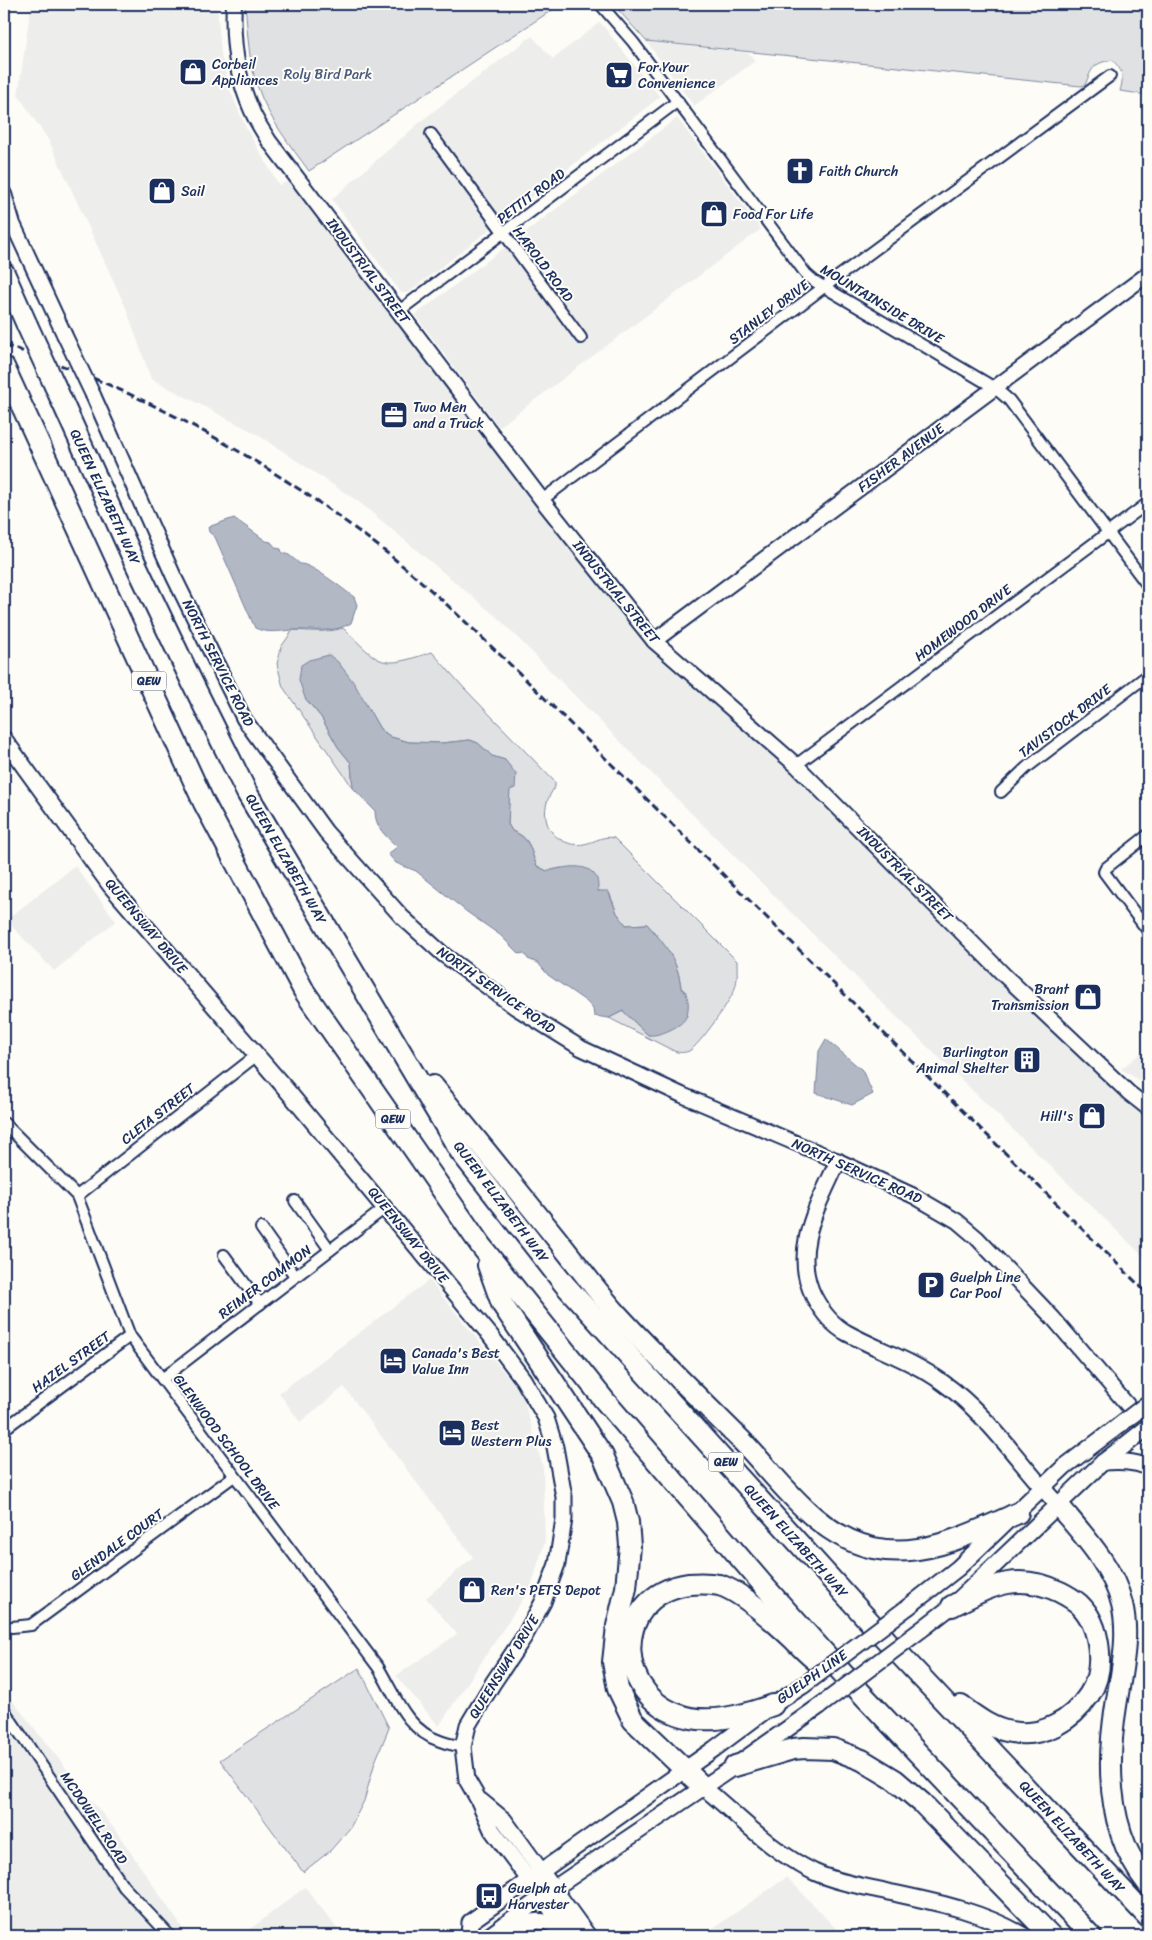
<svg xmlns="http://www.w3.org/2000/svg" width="1152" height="1940" font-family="Sriracha,sans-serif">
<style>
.built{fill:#edeeec}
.green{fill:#e0e1e3;stroke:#7e88a0}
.water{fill:#b3b8c5;stroke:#76819c}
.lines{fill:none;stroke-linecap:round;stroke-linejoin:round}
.minor-casing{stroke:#1b2f5e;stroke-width:14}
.tertiary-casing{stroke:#1b2f5e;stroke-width:18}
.secondary-casing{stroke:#1b2f5e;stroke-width:19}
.motorway-casing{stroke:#1b2f5e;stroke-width:24}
.minor{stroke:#fdfcf7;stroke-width:10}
.tertiary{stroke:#fdfcf7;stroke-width:14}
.secondary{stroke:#fdfcf7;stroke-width:15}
.motorway{stroke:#fdfcf7;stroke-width:20}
.rail{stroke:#1b2f5e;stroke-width:3;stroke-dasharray:8 4;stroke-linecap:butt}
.tertiary-bridge-casing{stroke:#1b2f5e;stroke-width:18;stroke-linecap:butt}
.secondary-bridge-casing{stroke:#1b2f5e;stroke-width:19;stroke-linecap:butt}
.motorway-bridge-casing{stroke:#1b2f5e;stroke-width:24;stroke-linecap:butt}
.tertiary-bridge{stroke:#fdfcf7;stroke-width:14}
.secondary-bridge{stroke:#fdfcf7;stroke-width:15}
.motorway-bridge{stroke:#fdfcf7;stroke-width:20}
.labels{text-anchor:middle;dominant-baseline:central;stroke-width:4;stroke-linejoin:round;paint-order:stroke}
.shield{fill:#fdfcf7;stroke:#5f6c8c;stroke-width:1}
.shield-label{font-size:12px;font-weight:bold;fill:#1b2f5e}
.poi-label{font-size:14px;fill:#1b2f5e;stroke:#fdfcf7;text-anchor:start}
.park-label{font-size:14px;fill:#4c5c7f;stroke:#fdfcf7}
.street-label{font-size:14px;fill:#1b2f5e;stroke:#fdfcf7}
</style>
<rect width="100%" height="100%" fill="#fdfcf7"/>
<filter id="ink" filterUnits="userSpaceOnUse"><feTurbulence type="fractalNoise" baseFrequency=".02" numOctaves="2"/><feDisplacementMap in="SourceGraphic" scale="10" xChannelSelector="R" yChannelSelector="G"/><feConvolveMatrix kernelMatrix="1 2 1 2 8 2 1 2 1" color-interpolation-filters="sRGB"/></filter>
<g filter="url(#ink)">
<g class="built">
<polygon points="31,4 217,4 221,54 230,90 245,126 279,185 290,181 395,321 636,633 655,654 795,776 1129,1105 1148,1117 1148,1261 864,985 686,808 498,618 359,502 255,433 151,379 126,308 49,141 18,95"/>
<polygon points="600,22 660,97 408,293 401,293 332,199 426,117 532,36 553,59"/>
<polygon points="646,41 749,53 755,61 694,106"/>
<polygon points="677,118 761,229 499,427 415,315"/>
<polygon points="75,866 116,921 54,971 6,920"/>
<polygon points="1148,1047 1148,1086 1121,1069"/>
<polygon points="429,1280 522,1394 543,1467 545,1541 531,1587 439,1726 396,1676 457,1634 426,1598 473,1557 344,1387 300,1422 279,1393"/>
<polygon points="4,1690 116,1831 188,1936 4,1936"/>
<polygon points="787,1877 843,1936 702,1936"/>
<polygon points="305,1887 343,1936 241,1936"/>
</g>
<g class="green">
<path d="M245,4h316l-252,167c-19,-26 -40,-52 -51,-83 -10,-26 -10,-56 -13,-84z"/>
<path d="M613,4h535v91l-28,-4c4,-14 3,-21 -8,-31 -19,3 -20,8 -27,25l-4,1 -435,-45z"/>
<path d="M343,628c39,37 35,42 89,24l32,36 91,94v5c-8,11 -12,22 -8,36 5,15 22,24 37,21 12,-2 18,-9 30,-6l123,123c0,10 1,18 -2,27 -3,11 -36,58 -46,63 -5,2 -10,2 -15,0l-65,-33 14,-7 25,24 39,-19 -1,-24 -5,-4c-3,-28 -16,-43 -34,-64l-21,1 -9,-12 -8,-21 -11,-1 -37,-23 -14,3 -10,-5c-8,-17 -5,-28 -25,-35l-4,-7 -3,-64 -13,-4 -14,-13 -8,-3 -28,3 -33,-1 -18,-5 -11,-8 -10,-17 -65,-14 16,19 17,30 13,16 2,25 -70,-101 -6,-23 4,-17 12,-17c17,1 34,3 50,-2z"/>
<polygon points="359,1668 389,1728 375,1762 364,1801 350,1828 330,1851 303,1872 220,1760"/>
</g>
<g class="water">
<path d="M234,518l32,23 5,1 5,6 5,1 1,4 7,2 11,9c11,-1 44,26 54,33l3,8 -6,18c-19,11 -37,6 -58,7 -14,1 -25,4 -38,-2l-40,-91 -6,-5 -1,-5z"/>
<path d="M329,655l9,7 16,21 26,46 11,8 18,5 33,1 28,-3 8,3 14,13 13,4 11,14 -1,14 -5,2 -2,34 4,7c20,8 17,18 25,35l10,5c15,-3 42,-11 50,8 1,3 1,9 1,12h10l9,22 9,12 21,-1c18,20 31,36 34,64 8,6 9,19 5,29 -3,9 -28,20 -38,18l-25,-24 -14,7 -15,-2 -1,-7 -6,-7 -39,-27 -10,-12 -10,-4 -4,-6 -5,1 -19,-19 -33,-23 -51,-41 -20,-8 -8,-9 9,-7c-11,-11 -22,-19 -22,-36l-22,-23 -2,-25 -13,-16 -17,-30 -16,-19 -6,-18 2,-15 8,-5z"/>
<polygon points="826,1039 862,1070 873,1094 852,1105 816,1093 819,1051"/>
</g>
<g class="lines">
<defs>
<g id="minor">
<polyline points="600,4 633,42 806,274 814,281 995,388 1009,400 1148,586"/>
<polyline points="431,134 581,338"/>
<polyline points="399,311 678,101"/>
<polyline points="542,500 824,287 1110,76"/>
<polyline points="796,765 1148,503"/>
<polyline points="1001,792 1026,768 1148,675"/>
<polyline points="1148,835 1106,868 1104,872 1148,931"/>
<path d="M4,1123l73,73 53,140 248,331c17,28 28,63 62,74 7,3 16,4 23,6"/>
<polyline points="77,1196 257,1055"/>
<polyline points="295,1201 330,1250"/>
<polyline points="261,1228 295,1276"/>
<polyline points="224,1255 260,1304"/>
<polyline points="162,1379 385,1208"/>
<polyline points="4,1429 130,1336"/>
<polyline points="12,1627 31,1625 234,1476"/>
<polyline points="4,1710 124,1887 170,1936"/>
</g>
<g id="tertiary">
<path d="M234,4c-2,35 3,74 18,107 4,10 11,20 17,30l273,359 112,141 142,124 209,211 124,117 19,15"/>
<polyline points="4,194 13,224 64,334"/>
<polyline points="93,395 174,577 244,719 326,832 402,917 444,955 515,1007 581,1048 682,1095 838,1161 914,1196 957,1221 977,1238 1053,1318 1148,1429"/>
<polyline points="654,641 1148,274"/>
</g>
<g id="secondary">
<polyline points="4,739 110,885 285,1088 490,1335 523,1379 546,1418 555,1447 564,1497 564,1519 557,1564 543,1602 524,1637 493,1683 468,1725 463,1747 467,1780 478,1799 492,1830 571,1936"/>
<path d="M838,1161c-19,43 -48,89 -24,136 8,15 18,28 33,36 31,17 66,28 95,49 46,32 78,83 117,124"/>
<path d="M1103,1462c16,-1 30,-1 45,5"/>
<polyline points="908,1607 958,1568 1064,1467 1113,1430"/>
<polyline points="926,1626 952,1606 1103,1462 1124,1446"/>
<path d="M703,1787c38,31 66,63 111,85 22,10 47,14 70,19 50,11 96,19 140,45"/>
<polyline points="481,1801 504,1820 588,1936"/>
<path d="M505,1931c24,-9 38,-17 60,1"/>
<polyline points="469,1936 470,1922 714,1749 773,1705 804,1685"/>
<polyline points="489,1936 553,1889 735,1766 821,1705"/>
</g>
<g id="motorway">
<polyline points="4,273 27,325"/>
<polyline points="4,367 204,803 304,991 481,1246 605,1401 766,1588 846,1677 1091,1936"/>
<polyline points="55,386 131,554 192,682 247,793 460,1151 565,1285 888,1642 1148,1917"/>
<path d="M433,1086c41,51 82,102 123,152 20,25 39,51 60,75 40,44 84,86 126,128 39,40 73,94 131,107 50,11 100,-15 145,-35"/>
<polyline points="488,1265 502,1304 603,1456 623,1502 628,1522 630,1546 626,1588 617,1626 613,1662 618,1689 633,1720 703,1787"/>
<path d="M1059,1506c24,29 54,60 63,98 8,33 -1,69 -6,102 -10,61 -8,128 32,178"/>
<path d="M952,1606c18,-9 37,-20 56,-23 19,-3 35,1 52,9 6,3 13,7 19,12 22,21 27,66 10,91 -17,26 -47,43 -78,37 -19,-3 -35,-15 -50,-26"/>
<path d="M773,1705c-25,9 -56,18 -82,13 -78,-14 -83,-123 -2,-134 11,-1 20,-1 30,1 22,6 57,38 74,54 8,8 16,17 25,23"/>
<polyline points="735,1766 793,1749 804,1748 833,1749 862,1760 895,1780 922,1803 1051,1936"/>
</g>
</defs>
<use href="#minor" class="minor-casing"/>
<use href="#tertiary" class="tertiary-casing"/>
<use href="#secondary" class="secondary-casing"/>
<use href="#motorway" class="motorway-casing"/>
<use href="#minor" class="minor"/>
<use href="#tertiary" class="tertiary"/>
<use href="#secondary" class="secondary"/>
<use href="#motorway" class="motorway"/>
<path class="rail" d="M4,345c139,45 269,118 383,208 45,36 87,77 129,117l632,624"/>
<defs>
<polyline id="tertiary-bridge" points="64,334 93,395"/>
<g id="secondary-bridge">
<polyline points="1113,1430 1148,1403"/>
<polyline points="1124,1446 1148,1427"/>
<polyline points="804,1685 908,1607"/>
<polyline points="821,1705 926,1626"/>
</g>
<polyline id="motorway-bridge" points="27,325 55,386"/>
</defs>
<use href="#tertiary-bridge" class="tertiary-bridge-casing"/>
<use href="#secondary-bridge" class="secondary-bridge-casing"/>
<use href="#motorway-bridge" class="motorway-bridge-casing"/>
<use href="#tertiary-bridge" class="tertiary-bridge"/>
<use href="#secondary-bridge" class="secondary-bridge"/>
<use href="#motorway-bridge" class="motorway-bridge"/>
</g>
</g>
<defs>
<symbol id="shop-square" viewBox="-11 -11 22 22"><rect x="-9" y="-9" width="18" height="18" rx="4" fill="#1b2f5e" stroke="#fdfcf7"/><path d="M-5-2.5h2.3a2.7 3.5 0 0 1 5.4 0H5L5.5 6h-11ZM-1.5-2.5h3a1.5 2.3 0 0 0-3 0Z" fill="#fff"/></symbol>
<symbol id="supermarket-square" viewBox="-11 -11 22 22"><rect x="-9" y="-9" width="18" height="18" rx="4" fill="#1b2f5e" stroke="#fdfcf7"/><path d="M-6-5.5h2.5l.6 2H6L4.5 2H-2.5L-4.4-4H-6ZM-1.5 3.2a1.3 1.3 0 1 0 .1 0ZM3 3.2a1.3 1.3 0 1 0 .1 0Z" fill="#fff"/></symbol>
<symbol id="church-square" viewBox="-11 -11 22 22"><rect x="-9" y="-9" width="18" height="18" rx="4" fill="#1b2f5e" stroke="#fdfcf7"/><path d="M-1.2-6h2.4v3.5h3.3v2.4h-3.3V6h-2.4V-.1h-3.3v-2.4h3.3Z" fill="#fff"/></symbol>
<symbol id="office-square" viewBox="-11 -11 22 22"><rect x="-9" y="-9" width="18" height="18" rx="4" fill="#1b2f5e" stroke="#fdfcf7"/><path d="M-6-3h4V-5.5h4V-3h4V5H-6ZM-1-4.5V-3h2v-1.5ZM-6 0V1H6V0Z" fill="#fff"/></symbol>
<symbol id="building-square" viewBox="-11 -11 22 22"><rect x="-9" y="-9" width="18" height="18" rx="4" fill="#1b2f5e" stroke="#fdfcf7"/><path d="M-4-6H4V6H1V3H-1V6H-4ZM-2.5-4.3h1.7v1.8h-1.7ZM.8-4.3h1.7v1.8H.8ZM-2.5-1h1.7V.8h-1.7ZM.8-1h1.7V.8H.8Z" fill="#fff"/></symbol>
<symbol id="parking-square" viewBox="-11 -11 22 22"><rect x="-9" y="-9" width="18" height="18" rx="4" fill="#1b2f5e" stroke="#fdfcf7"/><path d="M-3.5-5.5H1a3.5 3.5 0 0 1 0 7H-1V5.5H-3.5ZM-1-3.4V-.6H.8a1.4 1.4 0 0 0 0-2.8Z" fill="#fff"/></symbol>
<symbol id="hotel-square" viewBox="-11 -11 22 22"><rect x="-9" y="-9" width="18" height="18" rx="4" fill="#1b2f5e" stroke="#fdfcf7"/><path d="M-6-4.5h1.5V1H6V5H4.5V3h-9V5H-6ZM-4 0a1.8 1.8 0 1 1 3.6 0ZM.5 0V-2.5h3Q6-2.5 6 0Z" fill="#fff"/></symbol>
<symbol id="bus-square" viewBox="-11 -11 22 22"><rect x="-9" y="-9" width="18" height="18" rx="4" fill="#1b2f5e" stroke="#fdfcf7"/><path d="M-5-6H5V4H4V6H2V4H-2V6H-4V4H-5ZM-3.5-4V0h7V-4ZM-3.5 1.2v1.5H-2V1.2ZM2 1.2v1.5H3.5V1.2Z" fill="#fff"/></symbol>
</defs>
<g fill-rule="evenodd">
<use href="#shop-square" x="177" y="56" width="32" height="32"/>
<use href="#supermarket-square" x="603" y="59" width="32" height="32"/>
<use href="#church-square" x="784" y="155" width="32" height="32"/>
<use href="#shop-square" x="146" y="175" width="32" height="32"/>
<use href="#shop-square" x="698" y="198" width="32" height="32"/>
<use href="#office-square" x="378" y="399" width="32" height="32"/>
<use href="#shop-square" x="1072" y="981" width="32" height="32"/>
<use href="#building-square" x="1011" y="1044" width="32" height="32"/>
<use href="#shop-square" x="1076" y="1100" width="32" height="32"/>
<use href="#parking-square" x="915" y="1269" width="32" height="32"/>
<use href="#hotel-square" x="377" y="1345" width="32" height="32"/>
<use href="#hotel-square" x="436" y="1417" width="32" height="32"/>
<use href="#shop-square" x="456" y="1574" width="32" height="32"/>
<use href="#bus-square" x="473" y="1880" width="32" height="32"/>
</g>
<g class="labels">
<g class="shield">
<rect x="131.5" y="671.5" width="35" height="19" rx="4"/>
<rect x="375.5" y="1109.5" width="35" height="19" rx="4"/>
<rect x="708.5" y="1452.5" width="35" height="19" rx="4"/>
</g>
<g class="shield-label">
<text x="149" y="681">QEW</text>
<text x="393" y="1119">QEW</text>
<text x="726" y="1462">QEW</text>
</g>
<g class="poi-label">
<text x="212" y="64">Corbeil<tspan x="212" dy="16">Appliances</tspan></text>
<text x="638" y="67">For Your<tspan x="638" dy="16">Convenience</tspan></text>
<text x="819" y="171">Faith Church</text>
<text x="181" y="191">Sail</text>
<text x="733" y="214">Food For Life</text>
<text x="413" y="407">Two Men<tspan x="413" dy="16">and a Truck</tspan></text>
<text x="1069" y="989" text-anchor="end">Brant<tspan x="1069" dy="16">Transmission</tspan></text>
<text x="1008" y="1052" text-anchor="end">Burlington<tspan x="1008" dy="16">Animal Shelter</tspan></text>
<text x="1073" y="1116" text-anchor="end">Hill's</text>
<text x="950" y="1277">Guelph Line<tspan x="950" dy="16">Car Pool</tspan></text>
<text x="412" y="1353">Canada's Best<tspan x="412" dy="16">Value Inn</tspan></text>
<text x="471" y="1425">Best<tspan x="471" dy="16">Western Plus</tspan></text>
<text x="491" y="1590">Ren's PETS Depot</text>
<text x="508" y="1888">Guelph at<tspan x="508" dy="16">Harvester</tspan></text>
</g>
<g class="park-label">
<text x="328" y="74">Roly Bird Park</text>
</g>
<g class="street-label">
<text transform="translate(531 196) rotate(-37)">PETTIT ROAD</text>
<text transform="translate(543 264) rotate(53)">HAROLD ROAD</text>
<text transform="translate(368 271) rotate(53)">INDUSTRIAL STREET</text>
<text transform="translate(882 304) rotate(31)">MOUNTAINSIDE DRIVE</text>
<text transform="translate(769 312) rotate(-37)">STANLEY DRIVE</text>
<text transform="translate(901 458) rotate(-37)">FISHER AVENUE</text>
<text transform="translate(105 497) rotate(65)">QUEEN ELIZABETH WAY</text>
<text transform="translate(616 592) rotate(51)">INDUSTRIAL STREET</text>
<text transform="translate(963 623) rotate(-37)">HOMEWOOD DRIVE</text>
<text transform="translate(218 663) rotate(63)">NORTH SERVICE ROAD</text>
<text transform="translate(1065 721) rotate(-37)">TAVISTOCK DRIVE</text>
<text transform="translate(286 859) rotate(60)">QUEEN ELIZABETH WAY</text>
<text transform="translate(905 874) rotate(45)">INDUSTRIAL STREET</text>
<text transform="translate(146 926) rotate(50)">QUEENSWAY DRIVE</text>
<text transform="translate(496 990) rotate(35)">NORTH SERVICE ROAD</text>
<text transform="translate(158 1114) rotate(-38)">CLETA STREET</text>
<text transform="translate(857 1171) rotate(24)">NORTH SERVICE ROAD</text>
<text transform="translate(501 1202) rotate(53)">QUEEN ELIZABETH WAY</text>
<text transform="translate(408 1235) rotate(51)">QUEENSWAY DRIVE</text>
<text transform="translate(265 1282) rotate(-37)">REIMER COMMON</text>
<text transform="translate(71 1362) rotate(-36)">HAZEL STREET</text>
<text transform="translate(226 1442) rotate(53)">GLENWOOD SCHOOL DRIVE</text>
<text transform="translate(796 1541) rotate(48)">QUEEN ELIZABETH WAY</text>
<text transform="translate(117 1545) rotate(-36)">GLENDALE COURT</text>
<text transform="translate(504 1667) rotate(-58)">QUEENSWAY DRIVE</text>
<text transform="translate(812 1677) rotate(-35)">GUELPH LINE</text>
<text transform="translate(94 1818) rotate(56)">MCDOWELL ROAD</text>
<text transform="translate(1072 1837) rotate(47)">QUEEN ELIZABETH WAY</text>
</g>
</g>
<rect width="1152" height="1940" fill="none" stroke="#fdfcf7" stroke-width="20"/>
<rect x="10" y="10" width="1132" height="1920" fill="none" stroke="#1b2f5e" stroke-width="2" filter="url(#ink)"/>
</svg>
